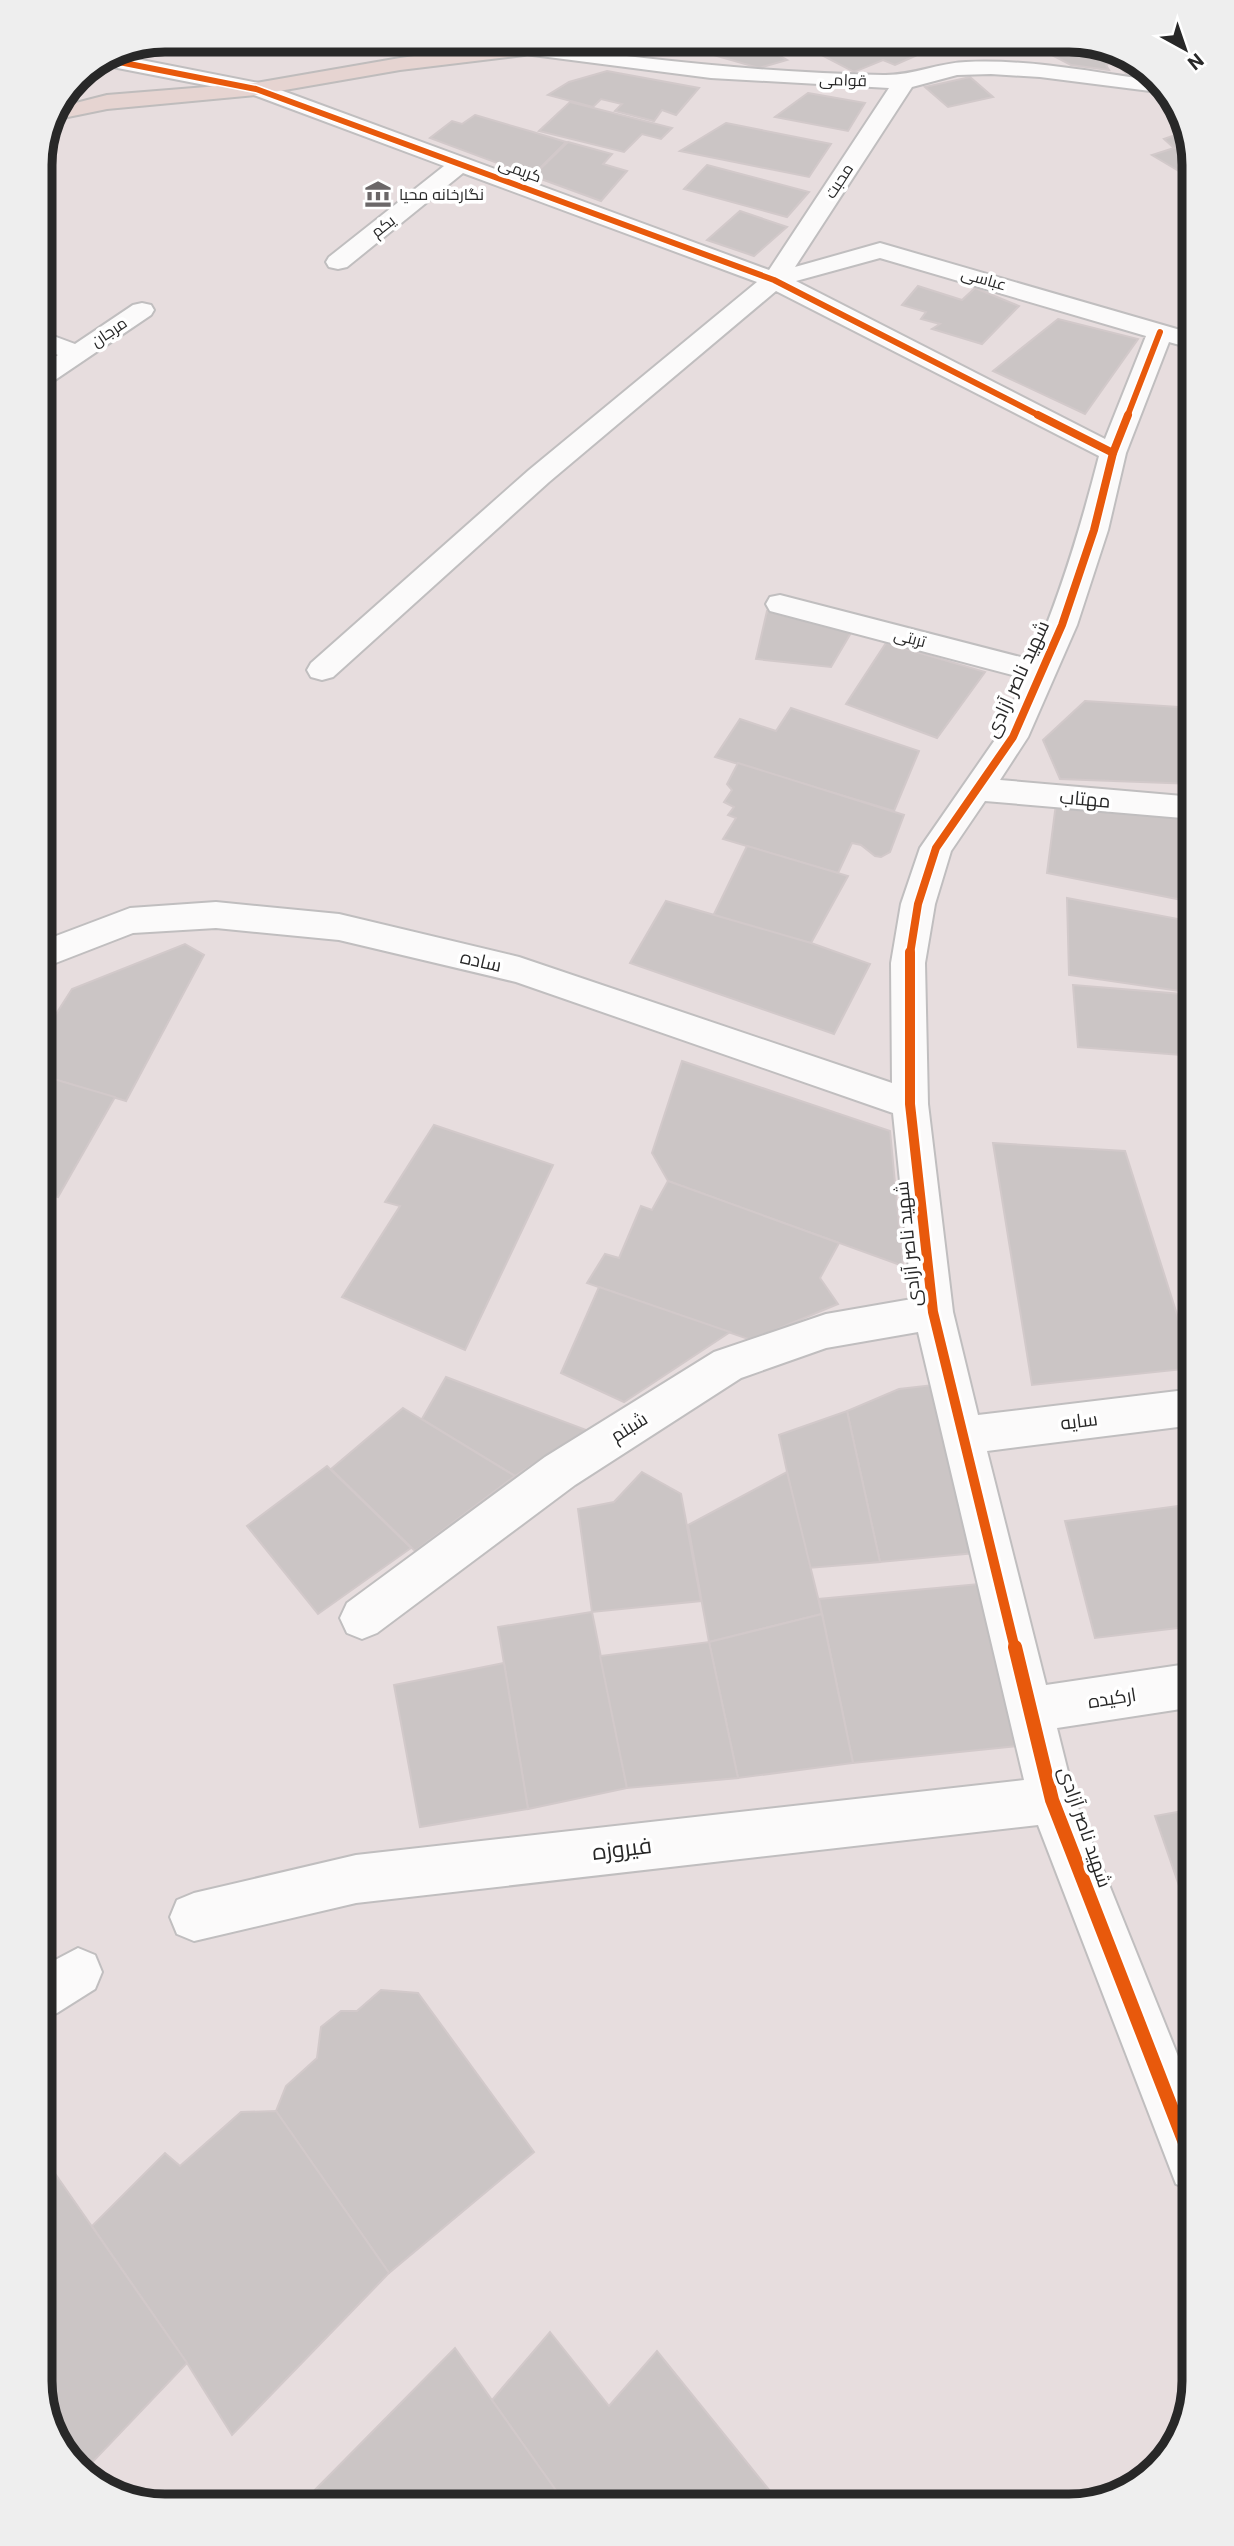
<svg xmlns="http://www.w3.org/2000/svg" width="1234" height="2546" font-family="Roboto,Cairo,sans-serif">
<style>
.building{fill:#cbc5c5;stroke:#d2c9ca;stroke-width:2}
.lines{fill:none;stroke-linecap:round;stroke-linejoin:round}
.minor-casing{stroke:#c0bebf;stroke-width:4}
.major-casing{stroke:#bfbcbc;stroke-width:4}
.minor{fill:#fbfafa;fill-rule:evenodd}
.major{fill:#e6d4d1;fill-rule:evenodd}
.cycleway-far3-casing{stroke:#fff;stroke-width:9}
.cycleway-far2-casing{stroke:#fff;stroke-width:11}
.cycleway-far1-casing{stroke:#fff;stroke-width:15}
.cycleway-casing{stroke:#fff;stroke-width:18}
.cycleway-far3{stroke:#e8590c;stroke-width:6}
.cycleway-far2{stroke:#e8590c;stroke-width:8}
.cycleway-far1{stroke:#e8590c;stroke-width:10}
.cycleway{stroke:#e8590c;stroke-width:14}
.labels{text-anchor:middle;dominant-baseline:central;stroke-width:7;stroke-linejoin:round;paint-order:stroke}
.far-street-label{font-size:16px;fill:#282828;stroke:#fff}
.far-poi-label{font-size:16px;fill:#282828;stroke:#fff;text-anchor:start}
.street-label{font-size:19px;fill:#282828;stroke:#fff}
.near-street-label{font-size:23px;fill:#282828;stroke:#fff}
.rim{fill:none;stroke:#282828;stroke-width:9}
</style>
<rect width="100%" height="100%" fill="#e7ddde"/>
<g class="building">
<polygon points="661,40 753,40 787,60 759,68"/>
<polygon points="793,40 912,40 921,45 906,50 915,56 895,65 883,60 854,72"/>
<polygon points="912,40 988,41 978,44 973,42 937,55"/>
<polygon points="1056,41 1077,41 1097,48 1111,63 1106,65 1109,70 1071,65 1038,48"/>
<polygon points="1101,50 1144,66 1156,81 1151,83 1143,76 1131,78"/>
<polygon points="94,65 100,66 98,76 70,92 77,77"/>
<polygon points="607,71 699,88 676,115 662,110 654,121 615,111 622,104 601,99 593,107 548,95 569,82"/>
<polygon points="970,77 993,97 948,107 925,87"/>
<polygon points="808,93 865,103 848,131 775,117"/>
<polygon points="570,102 672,128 661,139 642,134 624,152 539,131"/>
<polygon points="475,115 533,132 566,142 532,176 430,138 452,121 462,124"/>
<polygon points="726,123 831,144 809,177 680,151"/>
<polygon points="1187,131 1194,165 1194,180 1152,155 1174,148 1164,139"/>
<polygon points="568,142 612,154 603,164 627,171 601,201 533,176"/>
<polygon points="707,165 809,192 787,217 684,189"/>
<polygon points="740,211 787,227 754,256 707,240"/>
<polygon points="918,286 962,300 975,288 1019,306 982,344 932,329 940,324 921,319 926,312 902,305"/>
<polygon points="1058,319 1138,339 1085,414 993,371"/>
<polygon points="767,611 851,633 831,667 756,659"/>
<polygon points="886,643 985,672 937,738 846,704"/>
<polygon points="1085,701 1194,708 1194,784 1060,779 1043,740"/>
<polygon points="791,708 919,751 894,811 715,757 740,719 776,731"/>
<polygon points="738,763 904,815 890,852 881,857 875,856 861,845 852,843 838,873 723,839 736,818 728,815 734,807 724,802 732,790 727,784"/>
<polygon points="1057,796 1187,806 1194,827 1194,882 1185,882 1182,900 1047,873"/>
<polygon points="747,846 848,876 811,943 713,916"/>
<polygon points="1067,898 1194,922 1194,993 1069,975"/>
<polygon points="666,901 811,943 870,964 834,1034 630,963"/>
<polygon points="185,944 204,955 126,1101 40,1075 40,1039 72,989"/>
<polygon points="1073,985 1194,995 1194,1056 1078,1047"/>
<polygon points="682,1061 890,1131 903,1266 668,1181 652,1153"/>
<polygon points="40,1075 115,1097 58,1197 40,1191"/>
<polygon points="434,1125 553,1165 465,1350 342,1297 400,1206 385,1202"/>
<polygon points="993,1143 1125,1151 1194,1368 1032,1385"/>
<polygon points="668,1181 839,1243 820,1278 838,1304 751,1340 587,1283 605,1254 619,1258 641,1206 652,1210"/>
<polygon points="599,1287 730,1332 624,1402 561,1373"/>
<polygon points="446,1377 586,1430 515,1476 422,1419"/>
<polygon points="933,1385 975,1553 880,1562 847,1411 899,1389"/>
<polygon points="403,1408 515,1476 415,1551 331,1469"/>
<polygon points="847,1411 880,1562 808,1568 779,1435"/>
<polygon points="327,1466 411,1548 318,1614 247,1526"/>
<polygon points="642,1472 681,1494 701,1601 592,1612 578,1509 614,1502"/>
<polygon points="787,1472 822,1614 709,1642 688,1525"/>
<polygon points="1194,1504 1194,1626 1095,1638 1065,1521"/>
<polygon points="979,1584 1017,1746 853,1763 819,1599"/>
<polygon points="592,1612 627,1788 528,1809 498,1627"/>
<polygon points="822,1614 853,1763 738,1778 709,1642"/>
<polygon points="709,1642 738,1778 627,1788 600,1656"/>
<polygon points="504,1663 528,1809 420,1827 394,1685"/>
<polygon points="1194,1809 1194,1929 1155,1816"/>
<polygon points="381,1990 418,1993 534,2152 389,2273 276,2111 286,2086 317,2058 321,2027 341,2011 357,2011"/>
<polygon points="276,2111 389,2273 232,2435 187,2363 92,2226 165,2153 180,2166 241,2112"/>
<polygon points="40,2152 187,2363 83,2472 50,2428 40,2381"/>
<polygon points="550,2332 609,2406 657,2351 782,2506 567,2506 492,2400"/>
<polygon points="455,2348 567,2506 299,2506"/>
</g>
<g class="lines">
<defs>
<g id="minor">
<path d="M463,40h25l1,2 -3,4c-8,3 -18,2 -23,-6z"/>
<path d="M524,43c119,16 239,30 359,32 29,1 54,-12 83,-13 64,-3 127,10 190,19l10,12 -126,-16 -49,-3 -34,1 -45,12 -117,180 85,-24 314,91v15l-25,-7 -43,111 -18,77 -31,95 -49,112 -28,43 194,17v22l-209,-18 -34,50 -16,53 -10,59 3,141 25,208 25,103 216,-26v36l-207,26 59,234 148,-22v44l-137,21 18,72 119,296v96l-18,-8 -138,-359 -682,78 -162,38 -17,-7 -7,-17 7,-17 17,-7 162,-38 668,-75 -106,-448 -92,16 -85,30 -166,107 -198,148 -15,6 -15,-6 -7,-15 7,-15 198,-146 169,-105 112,-38 86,-15 -19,-186 -377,-131 -177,-42 -123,-12 -83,5 -93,36v-27l90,-34 86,-6 123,12 180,43 373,126 -1,-120 10,-59 19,-56 79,-114 25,-56 -254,-67 -4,-7 4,-7 10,-2 252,65c29,-66 49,-134 67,-204l-323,-165 -227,191 -216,195 -11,3 -11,-3 -4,-7 4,-7 218,-193 228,-188 -294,-109 -116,94 -9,2 -9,-2 -3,-5 3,-5 115,-91 -193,-72 -154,-30 14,-10 153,30 505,186 120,-182 -178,-10 -194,-25 -4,-4 4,-4zM880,258l266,78 -41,103 -309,-158z"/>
<polygon points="142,303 151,305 154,310 151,315 49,384 40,387 40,367 58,355 40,348 40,331 75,344 133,305"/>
<polygon points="78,1948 95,1955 102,1972 95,1989 57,2013 40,2020 40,1968"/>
</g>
<polygon id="major" points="528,40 559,40 556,44 524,55 400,70 256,95 107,109 58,119 64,106 107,95 256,83 400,58"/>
</defs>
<use href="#minor" class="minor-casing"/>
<use href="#major" class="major-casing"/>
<use href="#minor" class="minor"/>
<use href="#major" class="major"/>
<defs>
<g id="cycleway-far3">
<polyline points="104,59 256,89 774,280 1042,417"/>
<polyline points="1127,417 1160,332"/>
</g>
<g id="cycleway-far2">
<polyline points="1038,415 1113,453"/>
<polyline points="910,954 918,904 936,848 1013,737 1062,625 1094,530 1113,453 1128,415"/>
</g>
<polyline id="cycleway-far1" points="910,952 910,1104 933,1312 1015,1649"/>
<polyline id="cycleway" points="1015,1647 1052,1800 1194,2166"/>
</defs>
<use href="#cycleway-far3" class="cycleway-far3-casing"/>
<use href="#cycleway-far2" class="cycleway-far2-casing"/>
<use href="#cycleway-far1" class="cycleway-far1-casing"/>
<use href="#cycleway" class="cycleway-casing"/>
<use href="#cycleway-far3" class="cycleway-far3"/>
<use href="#cycleway-far2" class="cycleway-far2"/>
<use href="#cycleway-far1" class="cycleway-far1"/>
<use href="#cycleway" class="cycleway"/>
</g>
<defs>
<symbol id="museum-bare" viewBox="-9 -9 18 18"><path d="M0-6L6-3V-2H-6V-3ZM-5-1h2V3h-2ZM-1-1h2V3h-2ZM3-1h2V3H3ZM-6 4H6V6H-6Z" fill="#6b6768" stroke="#fff" stroke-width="2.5" paint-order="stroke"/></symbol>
</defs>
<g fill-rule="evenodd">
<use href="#museum-bare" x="359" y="175" width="38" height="38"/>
</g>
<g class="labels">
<g class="far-street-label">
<text transform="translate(843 80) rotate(2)">قوامی</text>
<text transform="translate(520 170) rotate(20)">کریمی</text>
<text transform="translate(839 181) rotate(-57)">محبت</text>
<text transform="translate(383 226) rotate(-38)">یکم</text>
<text transform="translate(984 279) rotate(16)">عباسی</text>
<text transform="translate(109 332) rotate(-34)">مرجان</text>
<text transform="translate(910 638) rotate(15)">تربتی</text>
</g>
<g class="far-poi-label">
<text x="399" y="194">نگارخانه محیا</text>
</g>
<g class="street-label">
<text transform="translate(1017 679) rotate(-65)">شهید ناصر آزادی</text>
<text transform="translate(1085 799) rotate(5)">مهتاب</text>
<text transform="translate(481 961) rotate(13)">ساده</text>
<text transform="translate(908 1244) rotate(-96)">شهید ناصر آزادی</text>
<text transform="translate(1079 1421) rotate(-7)">سایه</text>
<text transform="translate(629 1427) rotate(-32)">شبنم</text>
<text transform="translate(1112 1698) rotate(-9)">ارکیده</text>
<text transform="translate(1085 1827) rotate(71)">شهید ناصر آزادی</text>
</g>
<g class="near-street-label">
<text transform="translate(622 1849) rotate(-7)">فیروزه</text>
</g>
</g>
<path d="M0 0H1234V2546H0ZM165 52H1069A113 113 0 0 1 1182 165V2381A113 113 0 0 1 1069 2494H165A113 113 0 0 1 52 2381V165A113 113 0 0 1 165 52Z" fill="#eee" fill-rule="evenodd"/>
<path class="rim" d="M165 52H1069A113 113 0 0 1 1182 165V2381A113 113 0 0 1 1069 2494H165A113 113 0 0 1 52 2381V165A113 113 0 0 1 165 52Z"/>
<g transform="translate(1185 49) rotate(140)" stroke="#ffffff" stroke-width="5" paint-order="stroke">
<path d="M0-5L12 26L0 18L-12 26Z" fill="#282828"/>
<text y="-10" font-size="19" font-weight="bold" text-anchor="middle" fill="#282828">N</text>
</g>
</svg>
